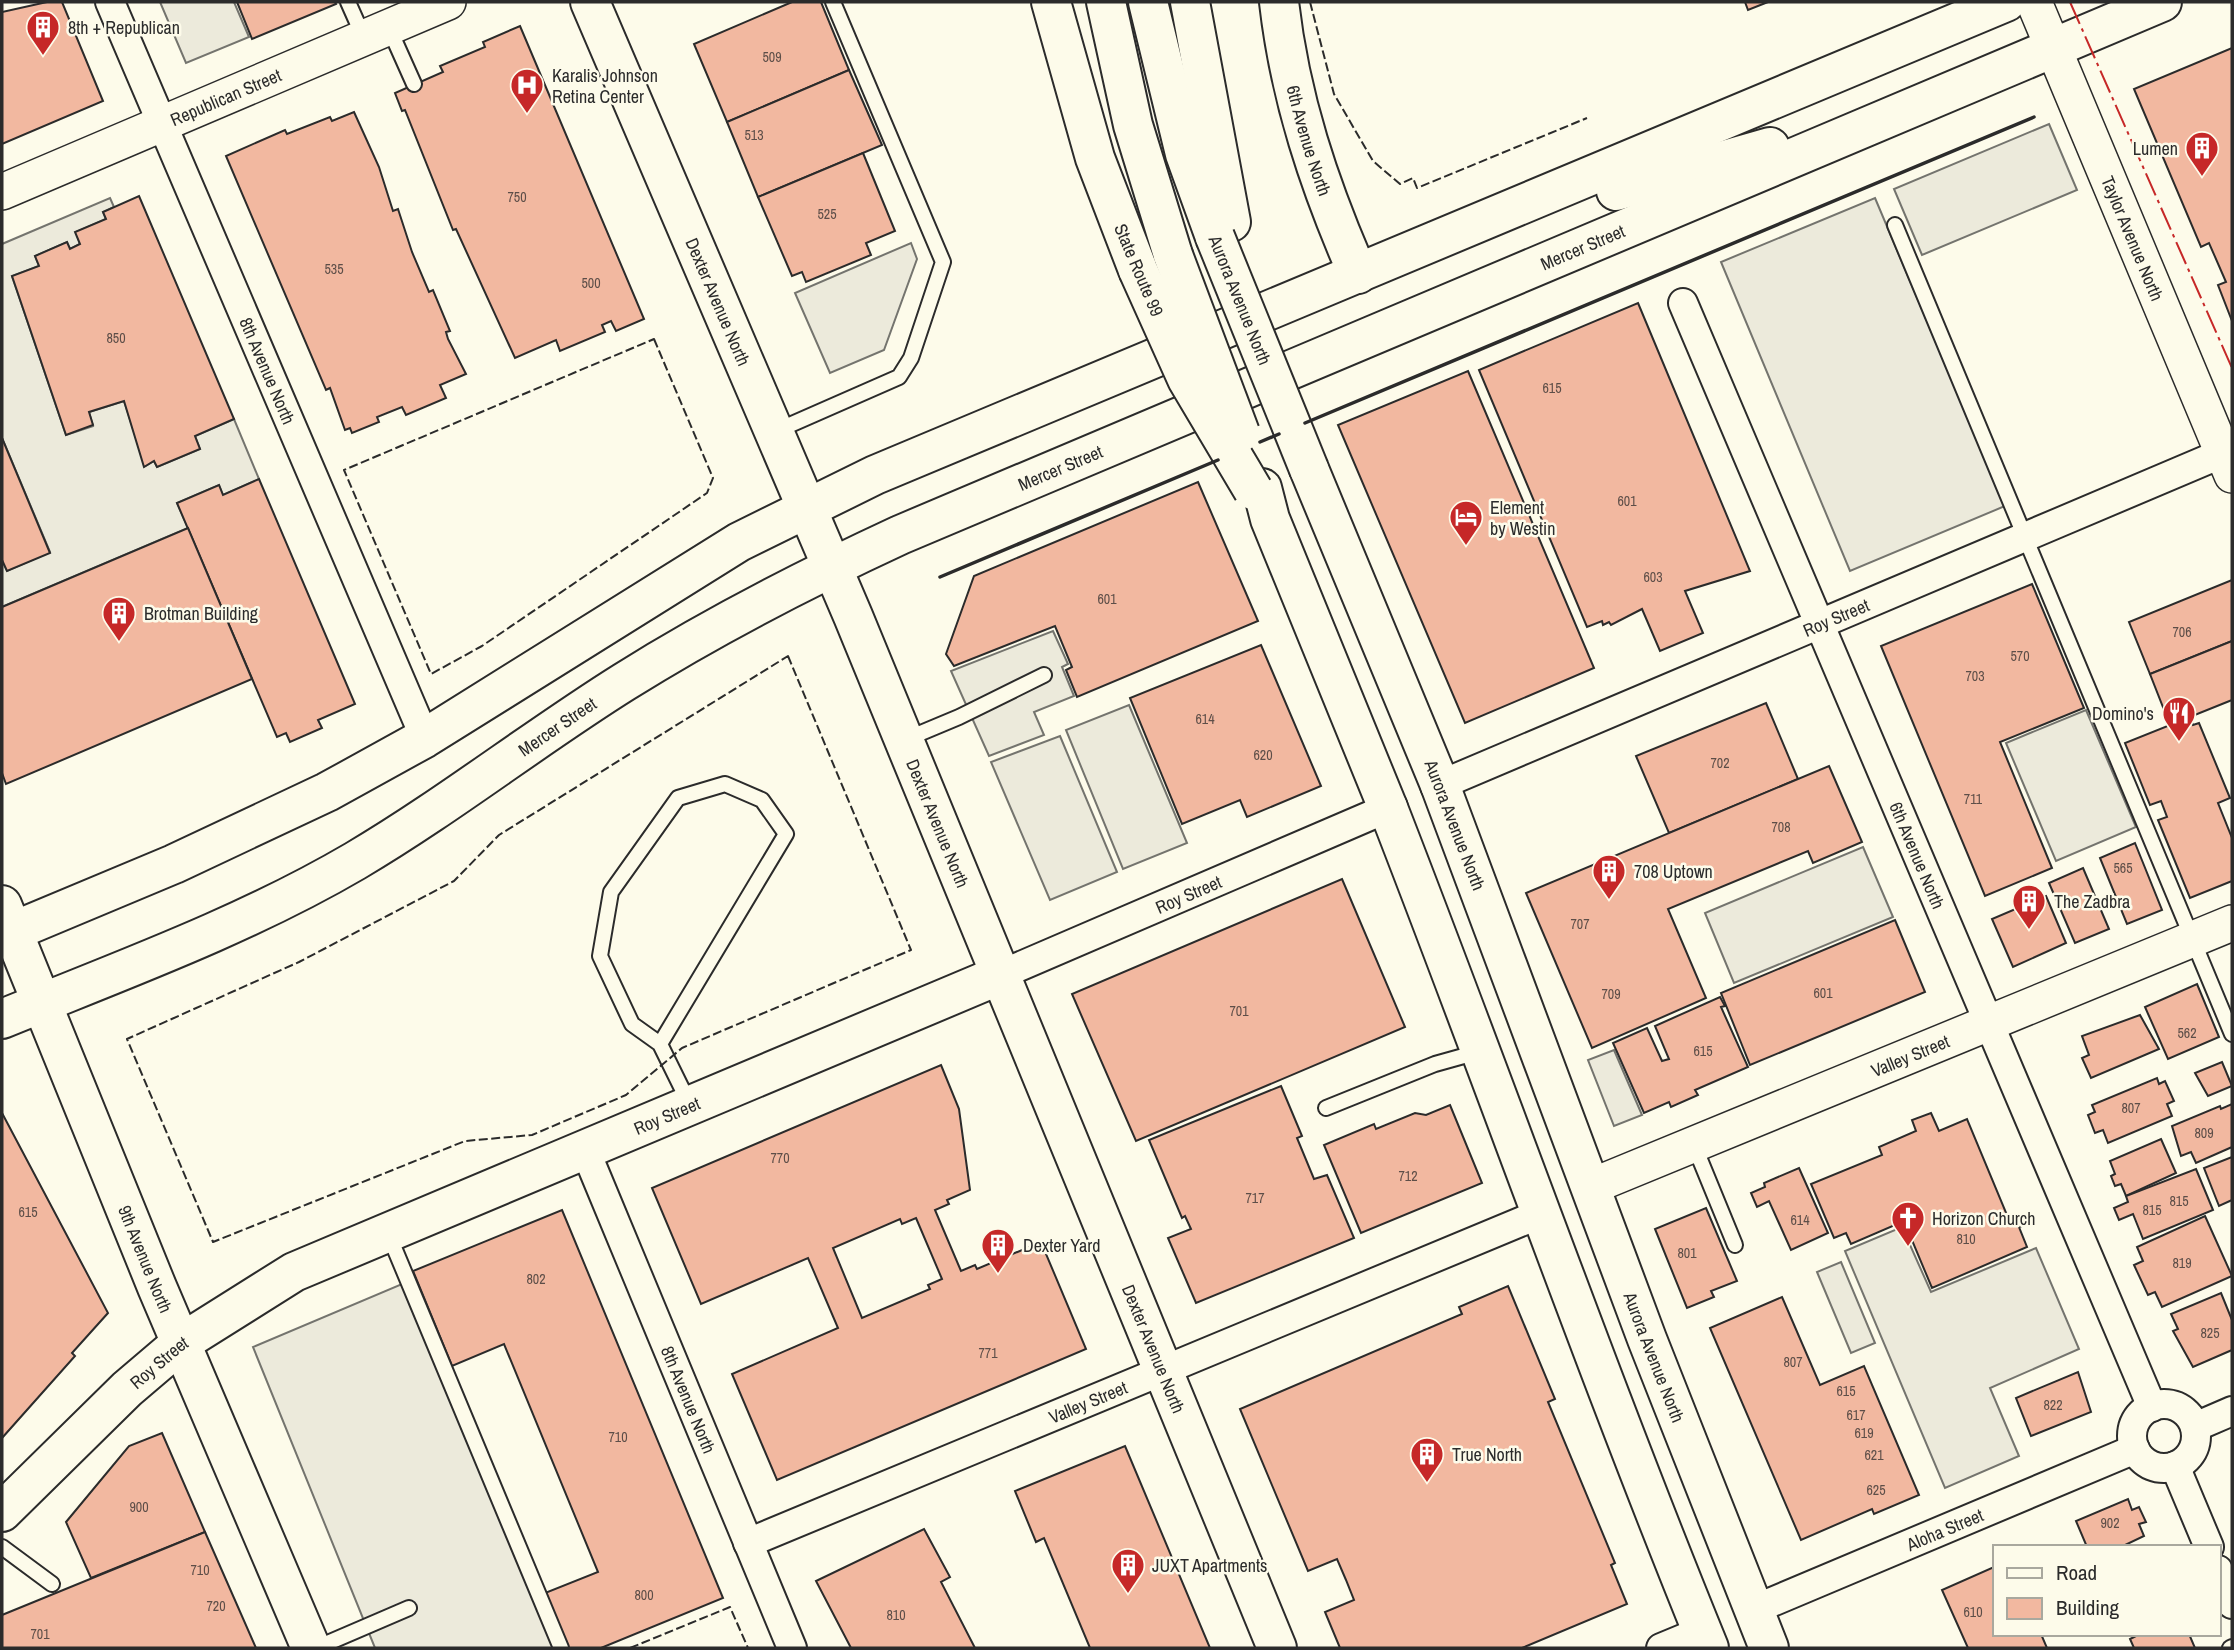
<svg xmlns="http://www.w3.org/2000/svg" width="2234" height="1650" font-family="'Archivo Narrow',sans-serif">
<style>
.parking{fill:#eceadb;stroke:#74746e;stroke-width:2}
.building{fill:#f2b8a0;stroke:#2b2b2b;stroke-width:2;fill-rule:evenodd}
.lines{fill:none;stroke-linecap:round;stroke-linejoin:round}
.service-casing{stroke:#2b2b2b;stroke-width:18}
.minor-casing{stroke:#2b2b2b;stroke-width:32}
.tertiary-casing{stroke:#2b2b2b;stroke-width:38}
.secondary-casing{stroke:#2b2b2b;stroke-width:42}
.primary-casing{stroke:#2b2b2b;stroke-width:42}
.trunk-casing{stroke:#2b2b2b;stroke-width:42}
.motorway-casing{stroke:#2b2b2b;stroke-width:42}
.service{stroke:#fdfbea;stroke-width:14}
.minor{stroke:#fdfbea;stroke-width:28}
.tertiary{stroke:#fdfbea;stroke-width:35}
.secondary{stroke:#fdfbea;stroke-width:38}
.primary{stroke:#fdfbea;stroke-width:38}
.trunk{stroke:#fdfbea;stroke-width:38}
.motorway{stroke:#fdfbea;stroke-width:38}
.motorway-bridge-casing{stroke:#2b2b2b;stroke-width:42;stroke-linecap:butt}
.motorway-bridge{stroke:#fdfbea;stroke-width:38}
.fence{stroke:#2b2b2b;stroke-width:2;stroke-dasharray:9 3.5;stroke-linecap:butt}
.wall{stroke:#2b2b2b;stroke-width:3.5}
.power{stroke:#c62828;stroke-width:2;stroke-dasharray:24 5 3.5 5;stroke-linecap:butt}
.labels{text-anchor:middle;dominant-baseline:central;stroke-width:5;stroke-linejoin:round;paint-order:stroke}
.number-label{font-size:14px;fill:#5d4e48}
.poi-label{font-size:18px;fill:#2b2b2b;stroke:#fdfbea;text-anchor:start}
.street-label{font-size:18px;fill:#2b2b2b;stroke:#fdfbea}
</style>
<rect width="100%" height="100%" fill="#fdfbea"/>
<g class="parking">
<polygon points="160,2 234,2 249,37 186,63"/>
<polygon points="2049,124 2077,190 1922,255 1894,189"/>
<polygon points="110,198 114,207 103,212 106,219 76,232 80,244 70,249 67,242 35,256 39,266 12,276 66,435 93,426 89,412 124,401 145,466 154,461 157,467 200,449 195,436 234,419 259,479 223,495 219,485 177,503 188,528 2,607 2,560 7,571 50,552 2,438 2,244"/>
<polygon points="1875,198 2005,506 1850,571 1721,262"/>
<polygon points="911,243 917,259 884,350 830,373 795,293"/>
<polygon points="1053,631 1068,664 1062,667 1074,696 1034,712 1044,735 989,756 951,671"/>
<polygon points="1129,705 1187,843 1123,869 1066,730"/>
<polygon points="2086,710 2136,827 2056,861 2006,743"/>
<polygon points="1060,736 1117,872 1050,900 991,762"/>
<polygon points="1863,847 1893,917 1734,983 1705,913"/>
<polygon points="1614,1050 1642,1115 1614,1126 1588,1060"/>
<polygon points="1902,1227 1931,1292 2036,1248 2079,1349 1990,1388 2019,1456 1945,1488 1845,1251"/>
<polygon points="1841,1262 1875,1343 1851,1353 1817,1272"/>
<polygon points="402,1284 554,1648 375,1648 253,1347"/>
</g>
<g class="building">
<polygon points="47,2 62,2 103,101 2,144 2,12"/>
<polygon points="237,2 335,2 336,4 252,39"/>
<polygon points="792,2 821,2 849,70 727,122 694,44"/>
<polygon points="1745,2 1768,2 1748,10"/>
<polygon points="520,26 644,319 616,331 611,321 602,325 605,332 560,351 556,340 515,358 456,229 453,230 405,110 402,111 395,93 443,72 440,66 485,47 483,42"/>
<polygon points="2232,48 2232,321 2218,285 2226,282 2209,243 2201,247 2134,89"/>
<polygon points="849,70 882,145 758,197 727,122"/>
<polygon points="354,112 379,167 393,211 398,209 412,252 429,292 433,290 450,331 446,332 448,339 466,374 440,385 446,398 406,415 402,407 377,417 379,422 352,433 350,428 345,430 330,388 326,390 226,156 285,130 287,134 330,117 332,121"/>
<polygon points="863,153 895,231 866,243 871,255 806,282 802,272 792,276 758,197"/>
<polygon points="139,196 234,419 195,436 200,449 157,467 154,461 144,467 124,401 89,412 93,425 66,435 12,276 39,266 35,256 67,242 70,249 80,244 75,232 106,219 103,212"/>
<polygon points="1638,303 1750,571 1685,591 1703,633 1660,651 1642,609 1611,625 1609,622 1603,625 1602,621 1587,627 1479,370"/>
<polygon points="1468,371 1594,668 1465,723 1338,425"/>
<polygon points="2,438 50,553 7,571 2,560"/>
<polygon points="259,479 355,704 318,720 322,728 290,742 286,733 277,737 177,503 219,485 223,495"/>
<polygon points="1198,482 1258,621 1077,697 1066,670 1072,667 1055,626 954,666 946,654 974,576"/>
<polygon points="188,528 252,679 6,784 2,773 2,607"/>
<polygon points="2232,580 2232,641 2150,674 2129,622"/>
<polygon points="2032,584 2084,708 2000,742 2052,868 1985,896 1881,646"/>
<polygon points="2232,641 2232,700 2170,725 2150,674"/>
<polygon points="1261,645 1321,786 1247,817 1240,800 1182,824 1130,698"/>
<polygon points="1766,703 1798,779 1669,833 1636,756"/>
<polygon points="2190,717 2193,725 2199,723 2230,798 2218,803 2232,838 2232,881 2190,898 2158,820 2167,817 2161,801 2150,805 2125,743"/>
<polygon points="1829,766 1862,842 1813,863 1808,851 1668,909 1706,998 1592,1048 1526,893"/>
<polygon points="2135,843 2162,910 2127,924 2100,858"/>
<polygon points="2083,868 2109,929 2075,943 2049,883"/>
<polygon points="1342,879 1405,1027 1136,1141 1072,994"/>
<polygon points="2046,896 2066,943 2013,967 1992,919"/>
<polygon points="1895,920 1925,992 1750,1065 1721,993"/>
<polygon points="2197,984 2219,1037 2168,1059 2145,1007"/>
<polygon points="1720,997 1725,1006 1721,1007 1748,1067 1695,1090 1698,1095 1671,1107 1669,1102 1644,1113 1613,1043 1647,1028 1662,1061 1669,1059 1655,1026"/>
<polygon points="2140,1015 2159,1049 2091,1078 2082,1058 2089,1055 2082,1036"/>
<polygon points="2222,1062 2232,1086 2208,1096 2195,1073"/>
<path d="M941,1065l18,44 11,81 -23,10 2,4 -14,6 26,61 14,-6 2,4 64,-27 45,107 -309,131 -45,-106 106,-46 -30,-70 -107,46 -49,-116zM916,1218l26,61 -14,6 2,4 -68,29 -29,-70 67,-29 2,5z"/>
<polygon points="2157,1078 2159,1084 2165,1081 2174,1101 2167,1104 2172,1116 2108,1143 2103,1130 2095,1133 2088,1115 2095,1112 2092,1105"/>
<polygon points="1281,1086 1302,1136 1297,1138 1314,1179 1327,1175 1354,1238 1196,1303 1168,1238 1191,1229 1185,1216 1182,1218 1149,1140"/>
<polygon points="2232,1104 2232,1147 2196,1163 2191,1152 2181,1156 2172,1126 2220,1106 2221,1109"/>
<polygon points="1450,1105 1482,1183 1361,1233 1324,1145 1374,1124 1376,1129 1415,1113 1426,1115"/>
<polygon points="2,1113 108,1313 72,1353 75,1356 2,1438"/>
<polygon points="1931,1113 1939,1131 1967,1119 2009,1220 2020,1215 2025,1225 2019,1227 2027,1247 1932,1288 1904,1221 1851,1244 1846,1233 1834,1238 1811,1184 1882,1155 1879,1147 1916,1131 1912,1120"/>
<polygon points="2161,1139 2176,1173 2126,1196 2121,1184 2115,1186 2111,1176 2115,1174 2110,1161"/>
<polygon points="2232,1157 2232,1200 2219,1206 2204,1168"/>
<polygon points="1799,1168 1828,1233 1791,1250 1769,1201 1757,1207 1751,1193 1765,1187 1764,1183"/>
<polygon points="2196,1169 2213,1210 2143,1239 2133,1214 2119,1220 2114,1208 2128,1202 2126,1196"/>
<polygon points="1706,1208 1737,1281 1711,1291 1714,1297 1687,1308 1655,1229"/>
<polygon points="562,1210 723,1598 601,1648 568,1648 545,1593 598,1572 504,1344 452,1366 413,1271"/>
<polygon points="2205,1216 2232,1276 2162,1307 2155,1292 2148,1295 2134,1265 2143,1261 2137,1247"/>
<polygon points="1508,1286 1555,1399 1548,1402 1615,1563 1611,1565 1627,1604 1522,1648 1340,1648 1325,1612 1354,1600 1346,1580 1337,1559 1308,1571 1240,1409 1462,1314 1459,1307"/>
<polygon points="2221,1293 2232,1320 2232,1350 2193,1367 2173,1331 2178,1329 2171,1314"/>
<polygon points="1782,1297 1820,1385 1864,1366 1919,1495 1874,1514 1872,1509 1801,1540 1710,1328"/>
<polygon points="2078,1372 2091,1412 2031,1436 2016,1398"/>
<polygon points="162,1433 205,1532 91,1578 66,1522 129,1446"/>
<polygon points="1125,1446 1210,1648 1090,1648 1044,1538 1036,1542 1015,1491"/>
<polygon points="2128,1499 2132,1510 2139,1507 2146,1522 2139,1524 2144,1536 2121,1547 2087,1547 2076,1521"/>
<polygon points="924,1529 950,1577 941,1582 975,1648 851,1648 816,1581"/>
<polygon points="205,1532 256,1648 2,1648 2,1615"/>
<polygon points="1994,1567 1994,1634 2041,1634 2047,1648 1968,1648 1942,1590"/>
<polygon points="2140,1634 2189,1634 2195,1648 2134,1648 2130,1639"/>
</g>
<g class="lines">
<defs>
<g id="service">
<polyline points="348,2 364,38"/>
<polyline points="389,28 414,84"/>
<polyline points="1895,225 2232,1034"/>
<polyline points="776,431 899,377 911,358 943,262 833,2"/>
<polyline points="904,740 959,717 1044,675"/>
<polyline points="660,1044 632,1024 600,956 611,892 678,798 725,784 762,800 786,834 660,1044 690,1105"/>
<polyline points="1326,1108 1435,1064 1478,1052"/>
<polyline points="1694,1145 1735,1245"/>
<polyline points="388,1233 561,1648"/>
<polyline points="2,1547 52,1584"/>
<polyline points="316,1648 409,1608"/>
<polyline points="2230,1648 2232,1647"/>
</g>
<g id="minor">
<path id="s1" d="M110,2l315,736"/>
<path id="s2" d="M1683,303l469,1104"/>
<path id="s3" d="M1440,785l783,-332"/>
<path id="s4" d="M1000,975l388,-167"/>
<path id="s5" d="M586,1152l206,496"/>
<circle cx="2164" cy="1436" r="32"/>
<polyline points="2195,1427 2232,1411"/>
<polyline points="2175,1466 2209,1547"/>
<path id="s6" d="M748,1543l794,-330"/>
<polyline points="2218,1570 2232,1604"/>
<path id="s7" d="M1753,1610l382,-161"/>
<polyline points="1661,1648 1702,1631"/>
</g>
<g id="tertiary">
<path id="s8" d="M2034,2l198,473"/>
<path id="s9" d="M2,192l446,-190"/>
<path id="s10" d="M1590,1187l642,-264"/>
</g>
<g id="secondary">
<path id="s11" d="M590,2l263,614 424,1032"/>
<path id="s12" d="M1279,2c11,96 40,183 79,272"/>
<path id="s13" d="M2,905l155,382 154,361"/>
<path id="s14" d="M2,1512l125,-123 54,-46 113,-71 706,-297"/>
</g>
<g id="primary">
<polyline points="1616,191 1770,147"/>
<polyline points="2,936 174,864 327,792 425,738 739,542 875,475 2006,2"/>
<path id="s15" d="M2,1019c118,-48 242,-93 353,-158 93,-55 178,-122 269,-179 89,-56 181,-103 276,-147l1262,-533"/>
</g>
<g id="trunk">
<path id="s16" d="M1440,785l207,554 122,309"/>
<path d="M1388,808c109,280 208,563 321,840"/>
</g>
<g id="motorway">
<polyline points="1051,2 1095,158 1138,270"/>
<polyline points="1106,2 1133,125 1173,255"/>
<polyline points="1148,2 1185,154 1215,237"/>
<polyline points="1190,2 1231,222"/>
<polyline points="1309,469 1440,785"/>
<polyline points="1262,488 1270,519 1388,808"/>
</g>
</defs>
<use href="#service" class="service-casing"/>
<use href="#minor" class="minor-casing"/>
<use href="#tertiary" class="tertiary-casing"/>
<use href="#secondary" class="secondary-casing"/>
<use href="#primary" class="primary-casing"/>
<use href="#trunk" class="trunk-casing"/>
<use href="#motorway" class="motorway-casing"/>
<use href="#service" class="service"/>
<use href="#minor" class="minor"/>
<use href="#tertiary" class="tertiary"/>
<use href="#secondary" class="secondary"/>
<use href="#primary" class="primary"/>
<use href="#trunk" class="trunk"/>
<use href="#motorway" class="motorway"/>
<defs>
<g id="motorway-bridge">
<path id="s17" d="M1215,237l94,232"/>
<polyline points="1173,255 1240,433"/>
<polyline points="1138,270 1187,379 1253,490"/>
</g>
</defs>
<use href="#motorway-bridge" class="motorway-bridge-casing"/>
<use href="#motorway-bridge" class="motorway-bridge"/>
<g class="fence">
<polyline points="1310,2 1334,94 1373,161 1400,184 1413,178 1417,188 1587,118"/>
<polygon points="654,339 713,478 707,493 482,646 431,674 344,470"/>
<polygon points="788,656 911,950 682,1048 626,1095 532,1135 465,1141 213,1242 127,1039 299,962 454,881 499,835"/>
<polyline points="630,1648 730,1607 748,1648"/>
</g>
<g class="wall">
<polyline points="1305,423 2034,117"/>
<polyline points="1260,442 1279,434"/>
<polyline points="940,577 1218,460"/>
</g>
<polyline class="power" points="2070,2 2232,368"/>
</g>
<defs>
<symbol id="building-pin" viewBox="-11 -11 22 30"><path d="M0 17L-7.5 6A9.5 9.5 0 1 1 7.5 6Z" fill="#c62828" stroke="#fdfbea"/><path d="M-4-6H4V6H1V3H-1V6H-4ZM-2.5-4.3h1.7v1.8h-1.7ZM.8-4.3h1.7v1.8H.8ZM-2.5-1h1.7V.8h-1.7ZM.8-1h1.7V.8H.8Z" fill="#fff"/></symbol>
<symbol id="hospital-pin" viewBox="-11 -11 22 30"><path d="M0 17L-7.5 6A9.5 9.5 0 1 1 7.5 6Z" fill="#c62828" stroke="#fdfbea"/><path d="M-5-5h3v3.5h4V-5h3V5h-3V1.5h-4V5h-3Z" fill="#fff"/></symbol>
<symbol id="hotel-pin" viewBox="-11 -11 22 30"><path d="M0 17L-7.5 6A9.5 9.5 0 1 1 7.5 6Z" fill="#c62828" stroke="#fdfbea"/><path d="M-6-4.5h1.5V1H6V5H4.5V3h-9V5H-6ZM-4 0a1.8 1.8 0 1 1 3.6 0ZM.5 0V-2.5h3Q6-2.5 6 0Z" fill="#fff"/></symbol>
<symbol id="restaurant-pin" viewBox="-11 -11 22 30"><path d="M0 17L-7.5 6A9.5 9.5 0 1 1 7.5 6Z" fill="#c62828" stroke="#fdfbea"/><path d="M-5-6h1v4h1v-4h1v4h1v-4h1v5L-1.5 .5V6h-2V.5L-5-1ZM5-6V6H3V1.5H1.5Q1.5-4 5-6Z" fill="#fff"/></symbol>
<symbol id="church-pin" viewBox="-11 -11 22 30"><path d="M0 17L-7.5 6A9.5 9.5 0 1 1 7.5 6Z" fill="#c62828" stroke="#fdfbea"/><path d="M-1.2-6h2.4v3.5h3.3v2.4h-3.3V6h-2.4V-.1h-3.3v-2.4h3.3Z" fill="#fff"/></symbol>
</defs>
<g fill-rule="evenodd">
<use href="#building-pin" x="24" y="8" width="38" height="52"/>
<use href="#hospital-pin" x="508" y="66" width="38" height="52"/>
<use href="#building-pin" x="2183" y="129" width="38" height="52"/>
<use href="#hotel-pin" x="1447" y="498" width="38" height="52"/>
<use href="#building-pin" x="100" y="594" width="38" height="52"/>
<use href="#restaurant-pin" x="2160" y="694" width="38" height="52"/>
<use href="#building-pin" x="1590" y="852" width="38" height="52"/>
<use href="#building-pin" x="2010" y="882" width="38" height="52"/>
<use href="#church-pin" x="1889" y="1199" width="38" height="52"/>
<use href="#building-pin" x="979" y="1226" width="38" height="52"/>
<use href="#building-pin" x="1408" y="1435" width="38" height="52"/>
<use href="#building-pin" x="1109" y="1546" width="38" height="52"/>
</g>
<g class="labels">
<g class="number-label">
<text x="772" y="57">509</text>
<text x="754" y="135">513</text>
<text x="517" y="197">750</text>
<text x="827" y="214">525</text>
<text x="334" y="269">535</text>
<text x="591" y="283">500</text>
<text x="116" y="338">850</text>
<text x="1552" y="388">615</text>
<text x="1627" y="501">601</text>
<text x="1653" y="577">603</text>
<text x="1107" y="599">601</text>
<text x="2182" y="632">706</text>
<text x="2020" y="656">570</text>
<text x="1975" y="676">703</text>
<text x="1205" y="719">614</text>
<text x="1263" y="755">620</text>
<text x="1720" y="763">702</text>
<text x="1973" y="799">711</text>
<text x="1781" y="827">708</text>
<text x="2123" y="868">565</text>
<text x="1580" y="924">707</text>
<text x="1823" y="993">601</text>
<text x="1611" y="994">709</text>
<text x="1239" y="1011">701</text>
<text x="2187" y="1033">562</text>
<text x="1703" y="1051">615</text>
<text x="2131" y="1108">807</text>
<text x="2204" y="1133">809</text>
<text x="780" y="1158">770</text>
<text x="1408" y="1176">712</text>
<text x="1255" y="1198">717</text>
<text x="2179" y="1201">815</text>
<text x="2152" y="1210">815</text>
<text x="28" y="1212">615</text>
<text x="1800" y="1220">614</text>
<text x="1966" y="1239">810</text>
<text x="1687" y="1253">801</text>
<text x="2182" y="1263">819</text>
<text x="536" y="1279">802</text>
<text x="2210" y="1333">825</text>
<text x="988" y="1353">771</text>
<text x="1793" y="1362">807</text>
<text x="1846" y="1391">615</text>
<text x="2053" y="1405">822</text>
<text x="1856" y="1415">617</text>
<text x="1864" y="1433">619</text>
<text x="618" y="1437">710</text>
<text x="1874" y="1455">621</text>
<text x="1876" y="1490">625</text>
<text x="139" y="1507">900</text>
<text x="2110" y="1523">902</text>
<text x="200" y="1570">710</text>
<text x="644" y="1595">800</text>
<text x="216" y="1606">720</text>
<text x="1973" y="1612">610</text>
<text x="896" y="1615">810</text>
<text x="40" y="1634">701</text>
</g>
<g class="poi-label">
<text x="68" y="27">8th + Republican</text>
<text x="552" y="75">Karalis Johnson<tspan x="552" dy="21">Retina Center</tspan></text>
<text x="2178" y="148" text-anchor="end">Lumen</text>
<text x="1490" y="507">Element<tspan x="1490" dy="21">by Westin</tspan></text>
<text x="144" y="613">Brotman Building</text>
<text x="2154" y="713" text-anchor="end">Domino's</text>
<text x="1634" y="871">708 Uptown</text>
<text x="2054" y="901">The Zadbra</text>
<text x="1932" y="1218">Horizon Church</text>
<text x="1023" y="1245">Dexter Yard</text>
<text x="1452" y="1454">True North</text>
<text x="1152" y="1565">JUXT Apartments</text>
</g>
<g class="street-label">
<text stroke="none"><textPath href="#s9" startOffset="243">Republican Street</textPath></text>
<text stroke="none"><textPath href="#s12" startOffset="142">6th Avenue North</textPath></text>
<text stroke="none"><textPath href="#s8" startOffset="256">Taylor Avenue North</textPath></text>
<text stroke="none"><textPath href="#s15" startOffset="1764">Mercer Street</textPath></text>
<text transform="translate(1139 270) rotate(67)">State Route 99</text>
<text stroke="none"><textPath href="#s17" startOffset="68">Aurora Avenue North</textPath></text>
<text stroke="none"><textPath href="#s11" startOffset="326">Dexter Avenue North</textPath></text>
<text stroke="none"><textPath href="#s1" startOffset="401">8th Avenue North</textPath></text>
<text stroke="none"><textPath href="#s15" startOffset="1197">Mercer Street</textPath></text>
<text stroke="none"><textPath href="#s3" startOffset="430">Roy Street</textPath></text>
<text stroke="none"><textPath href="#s15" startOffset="630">Mercer Street</textPath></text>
<text stroke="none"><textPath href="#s11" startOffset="892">Dexter Avenue North</textPath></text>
<text transform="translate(1455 825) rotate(69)">Aurora Avenue North</text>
<text stroke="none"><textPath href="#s2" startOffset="600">6th Avenue North</textPath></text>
<text stroke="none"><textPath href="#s4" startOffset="205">Roy Street</textPath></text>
<text stroke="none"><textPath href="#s10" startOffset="346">Valley Street</textPath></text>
<text stroke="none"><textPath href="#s14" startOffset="784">Roy Street</textPath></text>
<text stroke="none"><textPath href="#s13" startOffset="382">9th Avenue North</textPath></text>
<text stroke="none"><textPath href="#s11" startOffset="1460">Dexter Avenue North</textPath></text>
<text stroke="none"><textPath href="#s16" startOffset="611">Aurora Avenue North</textPath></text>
<text stroke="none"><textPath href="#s14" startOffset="217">Roy Street</textPath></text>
<text stroke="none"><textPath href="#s5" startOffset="268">8th Avenue North</textPath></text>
<text stroke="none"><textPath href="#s6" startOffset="368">Valley Street</textPath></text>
<text stroke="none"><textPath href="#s7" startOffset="208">Aloha Street</textPath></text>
</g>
</g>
<rect width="2234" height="1650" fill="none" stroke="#2b2b2b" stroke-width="7"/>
<rect x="1993" y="1545" width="228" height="91" fill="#fdfbea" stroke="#a9a89e" stroke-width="2"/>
<rect x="2007" y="1568" width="35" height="10" fill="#fdfbea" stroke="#a9a89e" stroke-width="2"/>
<text x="2056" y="1580" font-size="21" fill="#2b2b2b">Road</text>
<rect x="2007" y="1598" width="35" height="21" fill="#f2b8a0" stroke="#a9a89e" stroke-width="2"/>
<text x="2056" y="1615" font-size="21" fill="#2b2b2b">Building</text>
</svg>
